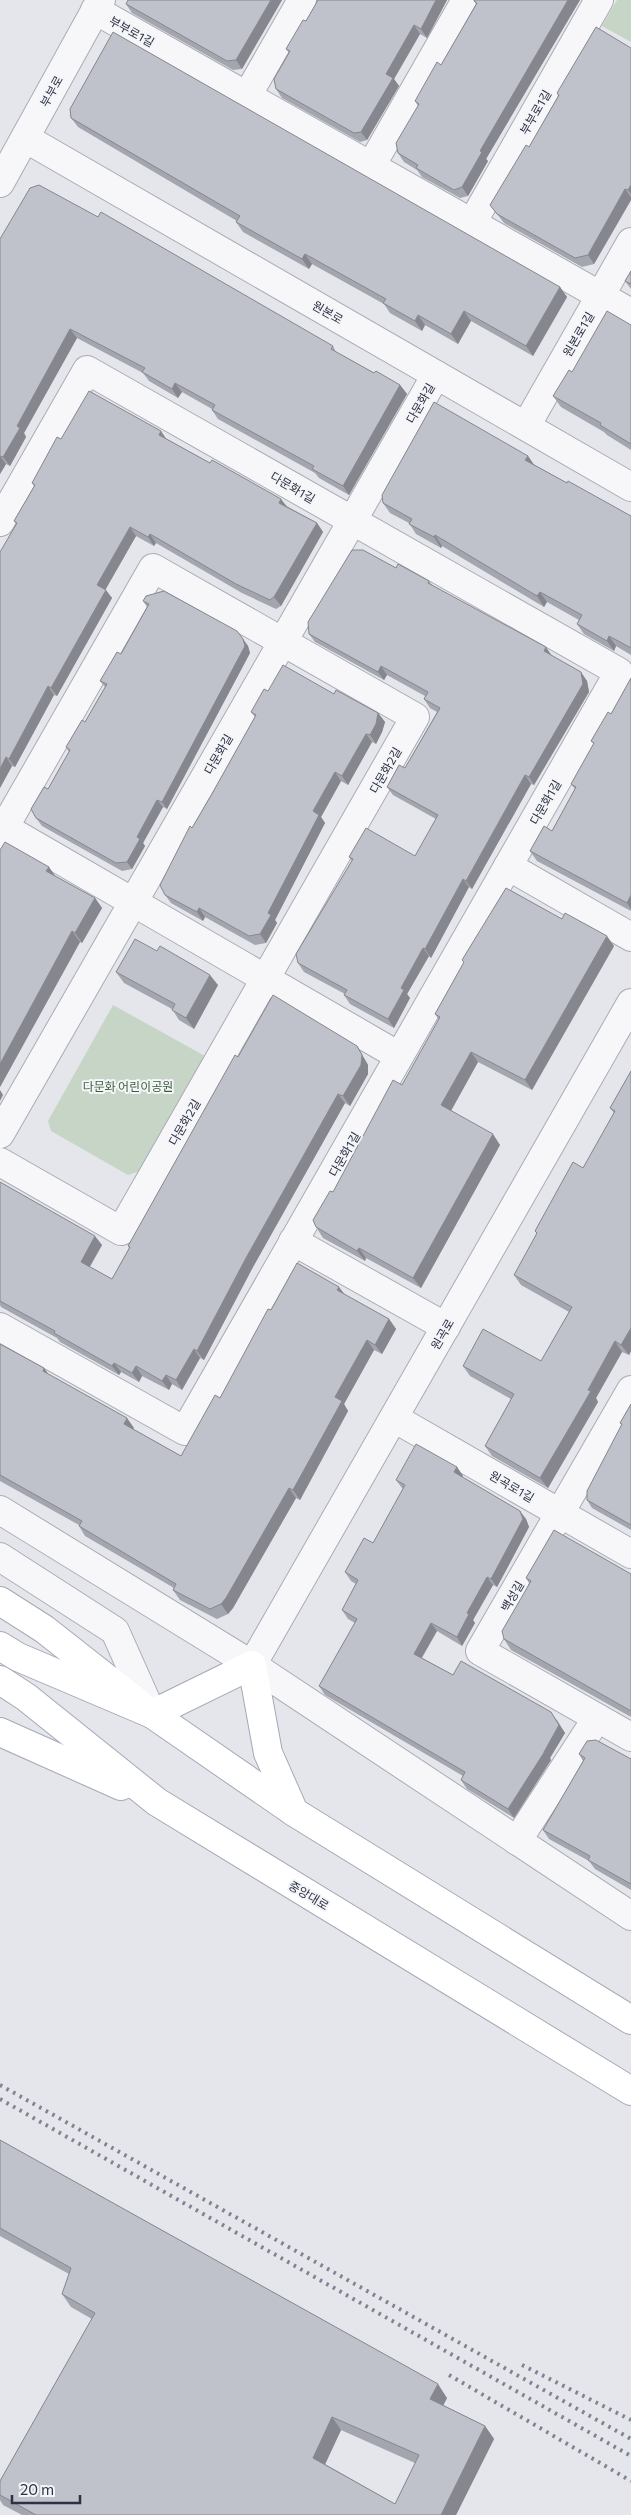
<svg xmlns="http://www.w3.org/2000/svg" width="631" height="2515" font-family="Commissioner,'Noto Sans KR',sans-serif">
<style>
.green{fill:#c7d5c6}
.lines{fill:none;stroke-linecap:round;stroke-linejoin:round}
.minor-casing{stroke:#a9acb5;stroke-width:30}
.major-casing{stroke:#a4a9b6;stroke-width:30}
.minor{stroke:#f7f7fa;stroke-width:28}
.major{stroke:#fff;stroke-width:28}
.rail{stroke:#7e8494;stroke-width:4;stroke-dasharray:2.5 5;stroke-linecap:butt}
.wall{fill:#a4a6af;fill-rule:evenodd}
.shaded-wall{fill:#86878e}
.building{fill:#bfc1cb;stroke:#86878e;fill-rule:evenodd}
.labels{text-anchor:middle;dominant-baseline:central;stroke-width:4;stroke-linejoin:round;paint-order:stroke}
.street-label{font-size:12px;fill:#2c3143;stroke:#f4f5f8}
.park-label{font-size:12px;fill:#3c5e3a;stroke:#f4f5f8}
</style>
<rect width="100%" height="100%" fill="#e4e6eb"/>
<g class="green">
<polygon points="617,0 631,0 631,42 602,26"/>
<polygon points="113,1005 205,1056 140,1171 128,1175 51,1131 48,1121"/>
</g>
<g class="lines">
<defs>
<g id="minor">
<polyline points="95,10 631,313"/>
<polyline points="247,96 302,0"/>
<polyline points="25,138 631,487"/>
<polyline points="371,166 466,0"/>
<polyline points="0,183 101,0"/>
<polyline points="472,223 599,0"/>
<polyline points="526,426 631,242"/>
<polyline points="0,522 87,370 619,672 185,1431 0,1327"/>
<polyline points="0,825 399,1056"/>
<polyline points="0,835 153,568 415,717 121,1231 0,1162"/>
<polyline points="508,866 631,937"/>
<polyline points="0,1134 436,375"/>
<polyline points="293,1241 446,1327"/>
<polyline points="631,1390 480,1651 631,1737"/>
<polyline points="394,1418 631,1554"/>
<polyline points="0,1510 252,1665 631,1916"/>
<polyline points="0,1557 115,1631 152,1714"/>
<polyline points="252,1665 631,1003"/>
<polyline points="517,1841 597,1718"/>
</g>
<g id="major">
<polyline points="0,1601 44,1629 152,1714 294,1812 631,2020"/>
<polyline points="0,1646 18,1657 152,1714 252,1665 268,1753 294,1812"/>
<polyline points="0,1680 26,1697 157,1802 631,2091"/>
<polyline points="0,1732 121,1786"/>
</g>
</defs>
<use href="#minor" class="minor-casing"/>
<use href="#major" class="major-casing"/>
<use href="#minor" class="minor"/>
<use href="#major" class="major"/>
<g class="rail">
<polyline points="0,2085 631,2439"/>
<polyline points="0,2099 631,2456"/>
<polyline points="522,2365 631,2420"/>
<polyline points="449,2375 631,2481"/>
</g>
</g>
<g class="wall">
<polygon points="282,0 242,69 233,70 132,13 126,4"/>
<polygon points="318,0 447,0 427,38 420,34 394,79 399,86 367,140 360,142 282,98 276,89 289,53 286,49 306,21"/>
<polygon points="474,0 580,0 486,159 488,161 468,196 460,198 422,177 417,170 404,162 398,153 418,106 415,101 441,65 476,4 474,1"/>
<polygon points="631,48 631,200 594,264 582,267 504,223 490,205 529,147 558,96 557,93"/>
<polygon points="71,118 560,287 567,297 533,356 471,321 458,344 425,325 422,331 390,313 384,304 312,264 309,269 243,232 236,222 237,221 78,127"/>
<polygon points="0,239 333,346 336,352 374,373 400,385 407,394 349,495 319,478 315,473 218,419 212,410 212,409 182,392 178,398 149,381 143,373 77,338 24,433 26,437 10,466 6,464 0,474"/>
<polygon points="631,271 631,289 625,281"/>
<polygon points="631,325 631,450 607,435 604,432 561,407 553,396 572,372"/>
<polygon points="61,439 167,439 317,523 323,532 281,606 276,609 242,593 156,543 154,546 136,536 105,590 112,598 57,696 54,695 15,767 12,766 0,788 16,524 14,521 34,486 32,483"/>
<polygon points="528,456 533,464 567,483 631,516 631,655 616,646 614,651 584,634 577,624 579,620 547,602 544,607 442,546 441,548 416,534 409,523 390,513 383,503"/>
<polygon points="396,568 429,581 432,585 552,656 587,681 589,692 534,785 531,784 472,889 469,887 431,958 429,956 407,994 410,998 394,1028 350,1004 344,995 345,994 304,972 298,963 352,861 349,857 415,856 436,819 393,795 387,787 405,768 437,712 430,708 424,699 425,696 387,675 384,680 315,642 309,634"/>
<polygon points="143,601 243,639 248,646 250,653 167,809 163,807 143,843 145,846 132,869 122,871 42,826 36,818 48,789 69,752 66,747 85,722 105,687 100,681 121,654 147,607"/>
<polygon points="631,678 631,911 537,861 530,851 552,831 575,789 571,784 594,744 591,741 611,714"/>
<polygon points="268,691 334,694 378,713 385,722 382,732 376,744 372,742 348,785 341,781 321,817 325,823 275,920 277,923 266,943 255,945 205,917 203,921 171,903 165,895 192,828 213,792 255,717 251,712"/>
<polygon points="0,850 55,876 95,898 102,908 82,943 80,942 0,1087"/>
<polygon points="562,919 614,946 532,1090 478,1062 451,1111 500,1145 421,1288 366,1258 365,1261 323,1238 316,1227 333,1192 402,1085 439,1020 435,1014 464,963 462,960"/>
<polygon points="157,951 218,985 194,1029 179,1020 172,1009 124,983 116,972"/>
<polygon points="357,1046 368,1065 368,1074 350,1106 345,1103 253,1267 204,1360 200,1358 182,1390 172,1384 169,1390 142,1376 139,1382 121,1372 119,1375 60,1342 57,1338 1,1307 0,1305 0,1182 102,1245 90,1267 112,1279 129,1248 128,1246 238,1057"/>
<polygon points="631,1071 631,1351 629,1355 622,1352 596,1398 598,1402 548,1488 492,1456 485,1446 511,1399 470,1376 463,1366 541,1361 569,1312 521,1285 514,1275 537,1234 535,1231 583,1168 614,1113 610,1108"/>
<polygon points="344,1294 389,1319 396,1329 382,1354 374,1350 344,1404 348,1411 300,1500 296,1498 233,1608 228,1614 217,1619 180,1600 173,1590 174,1588 85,1536 79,1526 79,1525 0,1481 0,1344 44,1368 49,1375 134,1428 133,1429 181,1456 220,1398 271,1310"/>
<polygon points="631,1404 631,1530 592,1508 587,1500 622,1425 620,1423"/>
<polygon points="457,1467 463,1476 462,1477 526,1519 529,1527 497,1587 493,1585 473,1620 475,1623 462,1646 437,1631 422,1658 453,1675 557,1720 565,1733 550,1758 551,1760 514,1818 467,1789 461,1780 463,1776 325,1695 319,1686 355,1623 348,1619 342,1610 356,1584 351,1581 345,1572 373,1543 403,1489 402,1488 396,1480"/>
<polygon points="631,1574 631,1717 511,1650 504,1639 529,1583 526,1578"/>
<polygon points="579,1754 631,1759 631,1890 595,1869 589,1861 549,1839 543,1830 583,1761"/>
<path d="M0,2140l447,258 -4,7 42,21 9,13 -38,76h-434l-19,-10 -3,-5v-19l92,-162 -21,-12 -9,-13 7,-20 -69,-38zM341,2430l74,33 -20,41 -70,-40z"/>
</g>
<g class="shaded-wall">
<polygon points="271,0 282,0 242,69 236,60"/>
<polygon points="436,0 447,0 427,38 421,29"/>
<polygon points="568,0 580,0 486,159 488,161 468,196 462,187 480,151"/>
<polygon points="414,25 420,34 394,79 399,86 367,140 361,132 386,74"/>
<polygon points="631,185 631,194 628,190"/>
<polygon points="625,189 631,197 631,200 594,264 588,255"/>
<polygon points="305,254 312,264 309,269 302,259"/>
<polygon points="560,287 567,297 533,356 526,346"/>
<polygon points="464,311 471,321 458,344 451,334"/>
<polygon points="418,315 425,325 422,331 415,321"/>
<polygon points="70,329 77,338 24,433 26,437 10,466 3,457 17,426"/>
<polygon points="175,383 182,392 178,398 172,389"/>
<polygon points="400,385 407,394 349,495 343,486"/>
<polygon points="161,431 167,440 159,435"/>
<polygon points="0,456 6,464 0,474"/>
<polygon points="528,456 535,466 525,460"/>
<polygon points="281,499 288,508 279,503"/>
<polygon points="317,523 323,532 281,606 274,597"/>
<polygon points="130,527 136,536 103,594 97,585"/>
<polygon points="150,534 156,543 154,546 148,537"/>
<polygon points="435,535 442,546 441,548 434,537"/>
<polygon points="106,590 112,598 57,696 51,688"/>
<polygon points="540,592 547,602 544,607 537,596"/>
<polygon points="609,636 616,646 614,651 607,641"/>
<polygon points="243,639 248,646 250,653 167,809 162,802"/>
<polygon points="546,647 552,656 550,660 544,651"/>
<polygon points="381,666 387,675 384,680 378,672"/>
<polygon points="581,672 587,681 589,692 534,785 529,777"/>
<polygon points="48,686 54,695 15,767 9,759"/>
<polygon points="378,713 385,722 382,732 376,744 370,735"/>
<polygon points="366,734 372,742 348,785 342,776"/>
<polygon points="6,757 12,766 0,788 0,769"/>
<polygon points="335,772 341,781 321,817 325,823 275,920 277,923 266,943 260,934 268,913 313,811"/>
<polygon points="525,775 531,784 472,889 466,881"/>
<polygon points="157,800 163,807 143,843 145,846 132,869 127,862 137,837"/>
<polygon points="49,867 56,877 46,871"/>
<polygon points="463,879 469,887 431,958 425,949"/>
<polygon points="631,895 631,909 627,903"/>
<polygon points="95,898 102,908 82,943 75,933"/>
<polygon points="199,908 205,917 203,921 197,912"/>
<polygon points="72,931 80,942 0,1087 0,1064"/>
<polygon points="607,936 614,946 532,1090 525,1080"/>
<polygon points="423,948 429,956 407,994 410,998 394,1028 388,1019 401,988"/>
<polygon points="210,975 218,985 194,1029 186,1018"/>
<polygon points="357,1046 368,1065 368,1074 350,1106 343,1096"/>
<polygon points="471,1052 478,1062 448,1116 441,1105"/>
<polygon points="0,1090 3,1095 0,1101"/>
<polygon points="338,1094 345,1103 253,1267 204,1360 197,1351 246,1258"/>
<polygon points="493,1134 500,1145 421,1288 413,1278"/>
<polygon points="95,1236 102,1245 87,1271 81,1262"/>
<polygon points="359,1248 366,1258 365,1261 357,1251"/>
<polygon points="339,1287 346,1296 337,1290"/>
<polygon points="389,1319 396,1329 382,1354 375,1345"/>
<polygon points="631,1328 631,1351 629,1355 621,1345"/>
<polygon points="367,1340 374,1350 344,1404 348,1411 300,1500 293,1490 335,1397"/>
<polygon points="615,1341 622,1352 596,1398 598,1402 548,1488 540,1478 588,1390"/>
<polygon points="194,1349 200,1358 182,1390 176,1380"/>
<polygon points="114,1363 121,1372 119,1375 112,1366"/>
<polygon points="136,1366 142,1376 139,1382 132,1373"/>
<polygon points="44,1368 51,1378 43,1371"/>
<polygon points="166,1375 172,1384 169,1390 162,1381"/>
<polygon points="127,1418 134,1428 130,1433 124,1424"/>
<polygon points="457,1467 463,1476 460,1481 454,1472"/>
<polygon points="289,1488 296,1498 233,1608 228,1614 221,1604"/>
<polygon points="520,1511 526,1519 529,1527 497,1587 491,1579"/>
<polygon points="487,1577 493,1585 473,1620 475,1623 462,1646 457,1637 467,1613"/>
<polygon points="431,1623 437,1631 419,1662 414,1654"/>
<polygon points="551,1712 565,1733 550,1758 551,1760 514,1818 508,1809 544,1752"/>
<polygon points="438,2384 447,2398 440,2412 430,2399"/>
<polygon points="332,2417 341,2430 322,2471 313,2458"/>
<polygon points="485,2426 494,2439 456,2515 441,2515"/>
</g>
<g class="building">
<polygon points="128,0 271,0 236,60 227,61 126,4"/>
<polygon points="318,0 436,0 421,29 414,25 386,74 393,78 361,132 354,133 276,89 274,79 290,51 286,49 303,20 306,21"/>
<polygon points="474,0 568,0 480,151 482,152 462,187 454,190 416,168 418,165 398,153 396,143 419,104 415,101 437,62 441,65 477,3 474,1"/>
<polygon points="596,27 631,48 631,185 628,190 625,189 588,255 575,258 497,214 490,205 526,145 529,147 559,95 557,93"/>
<polygon points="113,32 560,287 526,346 464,311 451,334 418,315 415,321 383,303 386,299 305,254 302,259 236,222 240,216 71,118 70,109"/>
<polygon points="39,185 98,217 101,212 333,346 331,349 374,373 376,371 400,385 343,486 312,469 314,466 212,410 215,405 175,383 172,389 142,372 145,368 70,329 17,426 20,428 3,457 0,456 0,239 30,188"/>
<polygon points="631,271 631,284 625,281"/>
<polygon points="607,311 631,325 631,444 600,425 601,423 553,396 569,370 572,372"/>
<polygon points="89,391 161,431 159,435 210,463 212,460 281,499 279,503 317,523 274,597 270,600 236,584 150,534 148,537 130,527 97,585 106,590 51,688 48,686 9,759 6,757 0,769 0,552 17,523 14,521 35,485 32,483 57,437 61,439"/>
<polygon points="434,402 528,456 525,460 567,483 568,481 631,516 631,648 609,636 607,641 577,624 582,615 540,592 537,596 435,535 434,537 409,524 412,519 383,503 382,495"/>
<polygon points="352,550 363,550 396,568 398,564 429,581 428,583 546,647 544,651 581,672 583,684 529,777 525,775 466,881 463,879 425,949 423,948 401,988 404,990 388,1019 344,995 347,990 298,963 296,954 353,859 349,857 366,828 415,856 438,815 387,787 399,765 405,768 440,708 424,699 428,692 381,666 378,672 309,634 308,622"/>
<polygon points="164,591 237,631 243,639 245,646 162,802 157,800 137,837 140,839 127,862 116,863 36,818 31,809 44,787 48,789 70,750 66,747 82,720 85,722 107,684 100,681 117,652 121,654 149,604 143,601 146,596"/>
<polygon points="283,665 334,694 336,690 378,713 376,724 370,735 366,734 342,776 335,772 313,811 319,815 268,913 271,915 260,934 249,936 199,908 197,912 165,895 160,885 190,826 192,828 213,792 256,715 251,712 264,689 268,691"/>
<polygon points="631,678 631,895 627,903 530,851 544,826 552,831 576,787 571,784 594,743 591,741 608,712 611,714"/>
<polygon points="5,842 49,867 46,871 95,898 75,933 72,931 0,1064 0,850"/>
<polygon points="506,888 562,919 565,913 607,936 525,1080 471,1052 441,1105 493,1134 413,1278 359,1248 357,1251 316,1227 313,1220 330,1191 333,1192 393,1080 402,1085 440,1017 435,1014 464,962 462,960"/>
<polygon points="135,939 157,951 160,946 210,975 186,1018 172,1010 175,1004 116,972"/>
<polygon points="273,995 357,1046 362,1055 361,1065 343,1096 338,1094 246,1258 197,1351 194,1349 176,1380 166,1375 162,1381 136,1366 132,1373 114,1363 112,1366 54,1333 55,1331 0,1301 0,1182 95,1236 81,1262 112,1279 130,1247 128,1246 235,1055 238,1057"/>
<polygon points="631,1071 631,1328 621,1345 615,1341 588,1390 591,1391 540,1478 485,1446 514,1394 463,1366 483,1329 541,1361 572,1307 514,1275 537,1233 535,1231 573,1162 583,1168 615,1111 610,1108"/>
<polygon points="297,1263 339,1287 337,1290 389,1319 375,1345 367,1340 335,1397 342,1401 293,1490 289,1488 226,1598 221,1604 210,1609 173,1590 176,1584 79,1526 82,1521 0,1475 0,1344 44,1368 43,1371 127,1418 124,1424 181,1456 215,1395 220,1398 268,1309 271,1310"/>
<polygon points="631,1404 631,1525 587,1500 587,1491 622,1424 620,1423"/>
<polygon points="416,1444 457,1467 454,1472 520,1511 523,1519 491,1579 487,1577 467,1613 469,1614 457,1637 431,1623 414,1654 453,1675 461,1661 551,1712 559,1725 544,1752 545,1751 508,1809 461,1780 465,1772 319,1686 357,1619 342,1610 358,1580 345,1572 364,1538 373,1543 405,1485 396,1480"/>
<polygon points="554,1530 631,1574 631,1711 504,1639 502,1631 531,1581 526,1578"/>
<polygon points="596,1740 631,1759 631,1884 588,1860 590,1856 543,1830 585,1758 579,1754 587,1741"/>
<path d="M0,2140l438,244 -8,15 55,27 -44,89h-405l-36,-20v-14l95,-168 -33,-19 9,-26 -71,-40zM332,2417l87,38 -24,49 -82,-46z"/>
</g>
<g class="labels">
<g class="street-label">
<text transform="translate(132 31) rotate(29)">부부로1길</text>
<text transform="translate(51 91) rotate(-61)">부부로</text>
<text transform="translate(535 112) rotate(-60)">부부로1길</text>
<text transform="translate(328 312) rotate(30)">원본로</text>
<text transform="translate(578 334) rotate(-60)">원본로1길</text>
<text transform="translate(420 403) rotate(-60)">다문화길</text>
<text transform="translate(293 487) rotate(30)">다문화1길</text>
<text transform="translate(218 754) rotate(-60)">다문화길</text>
<text transform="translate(385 770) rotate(-60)">다문화2길</text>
<text transform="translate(545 802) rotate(-60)">다문화1길</text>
<text transform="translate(184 1122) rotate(-60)">다문화2길</text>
<text transform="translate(344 1154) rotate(-60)">다문화1길</text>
<text transform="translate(442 1334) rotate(-60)">원곡로</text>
<text transform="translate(512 1486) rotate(30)">원곡로1길</text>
<text transform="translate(512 1596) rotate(-60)">백성길</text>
<text transform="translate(309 1895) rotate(31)">중앙대로</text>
</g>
<g class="park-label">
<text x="128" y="1086">다문화 어린이공원</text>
</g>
</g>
<path d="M12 2495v8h68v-8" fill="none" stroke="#2c3143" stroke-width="2.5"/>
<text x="20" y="2495" font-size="15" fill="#2c3143" stroke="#f4f5f8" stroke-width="4" paint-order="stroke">20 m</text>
</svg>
